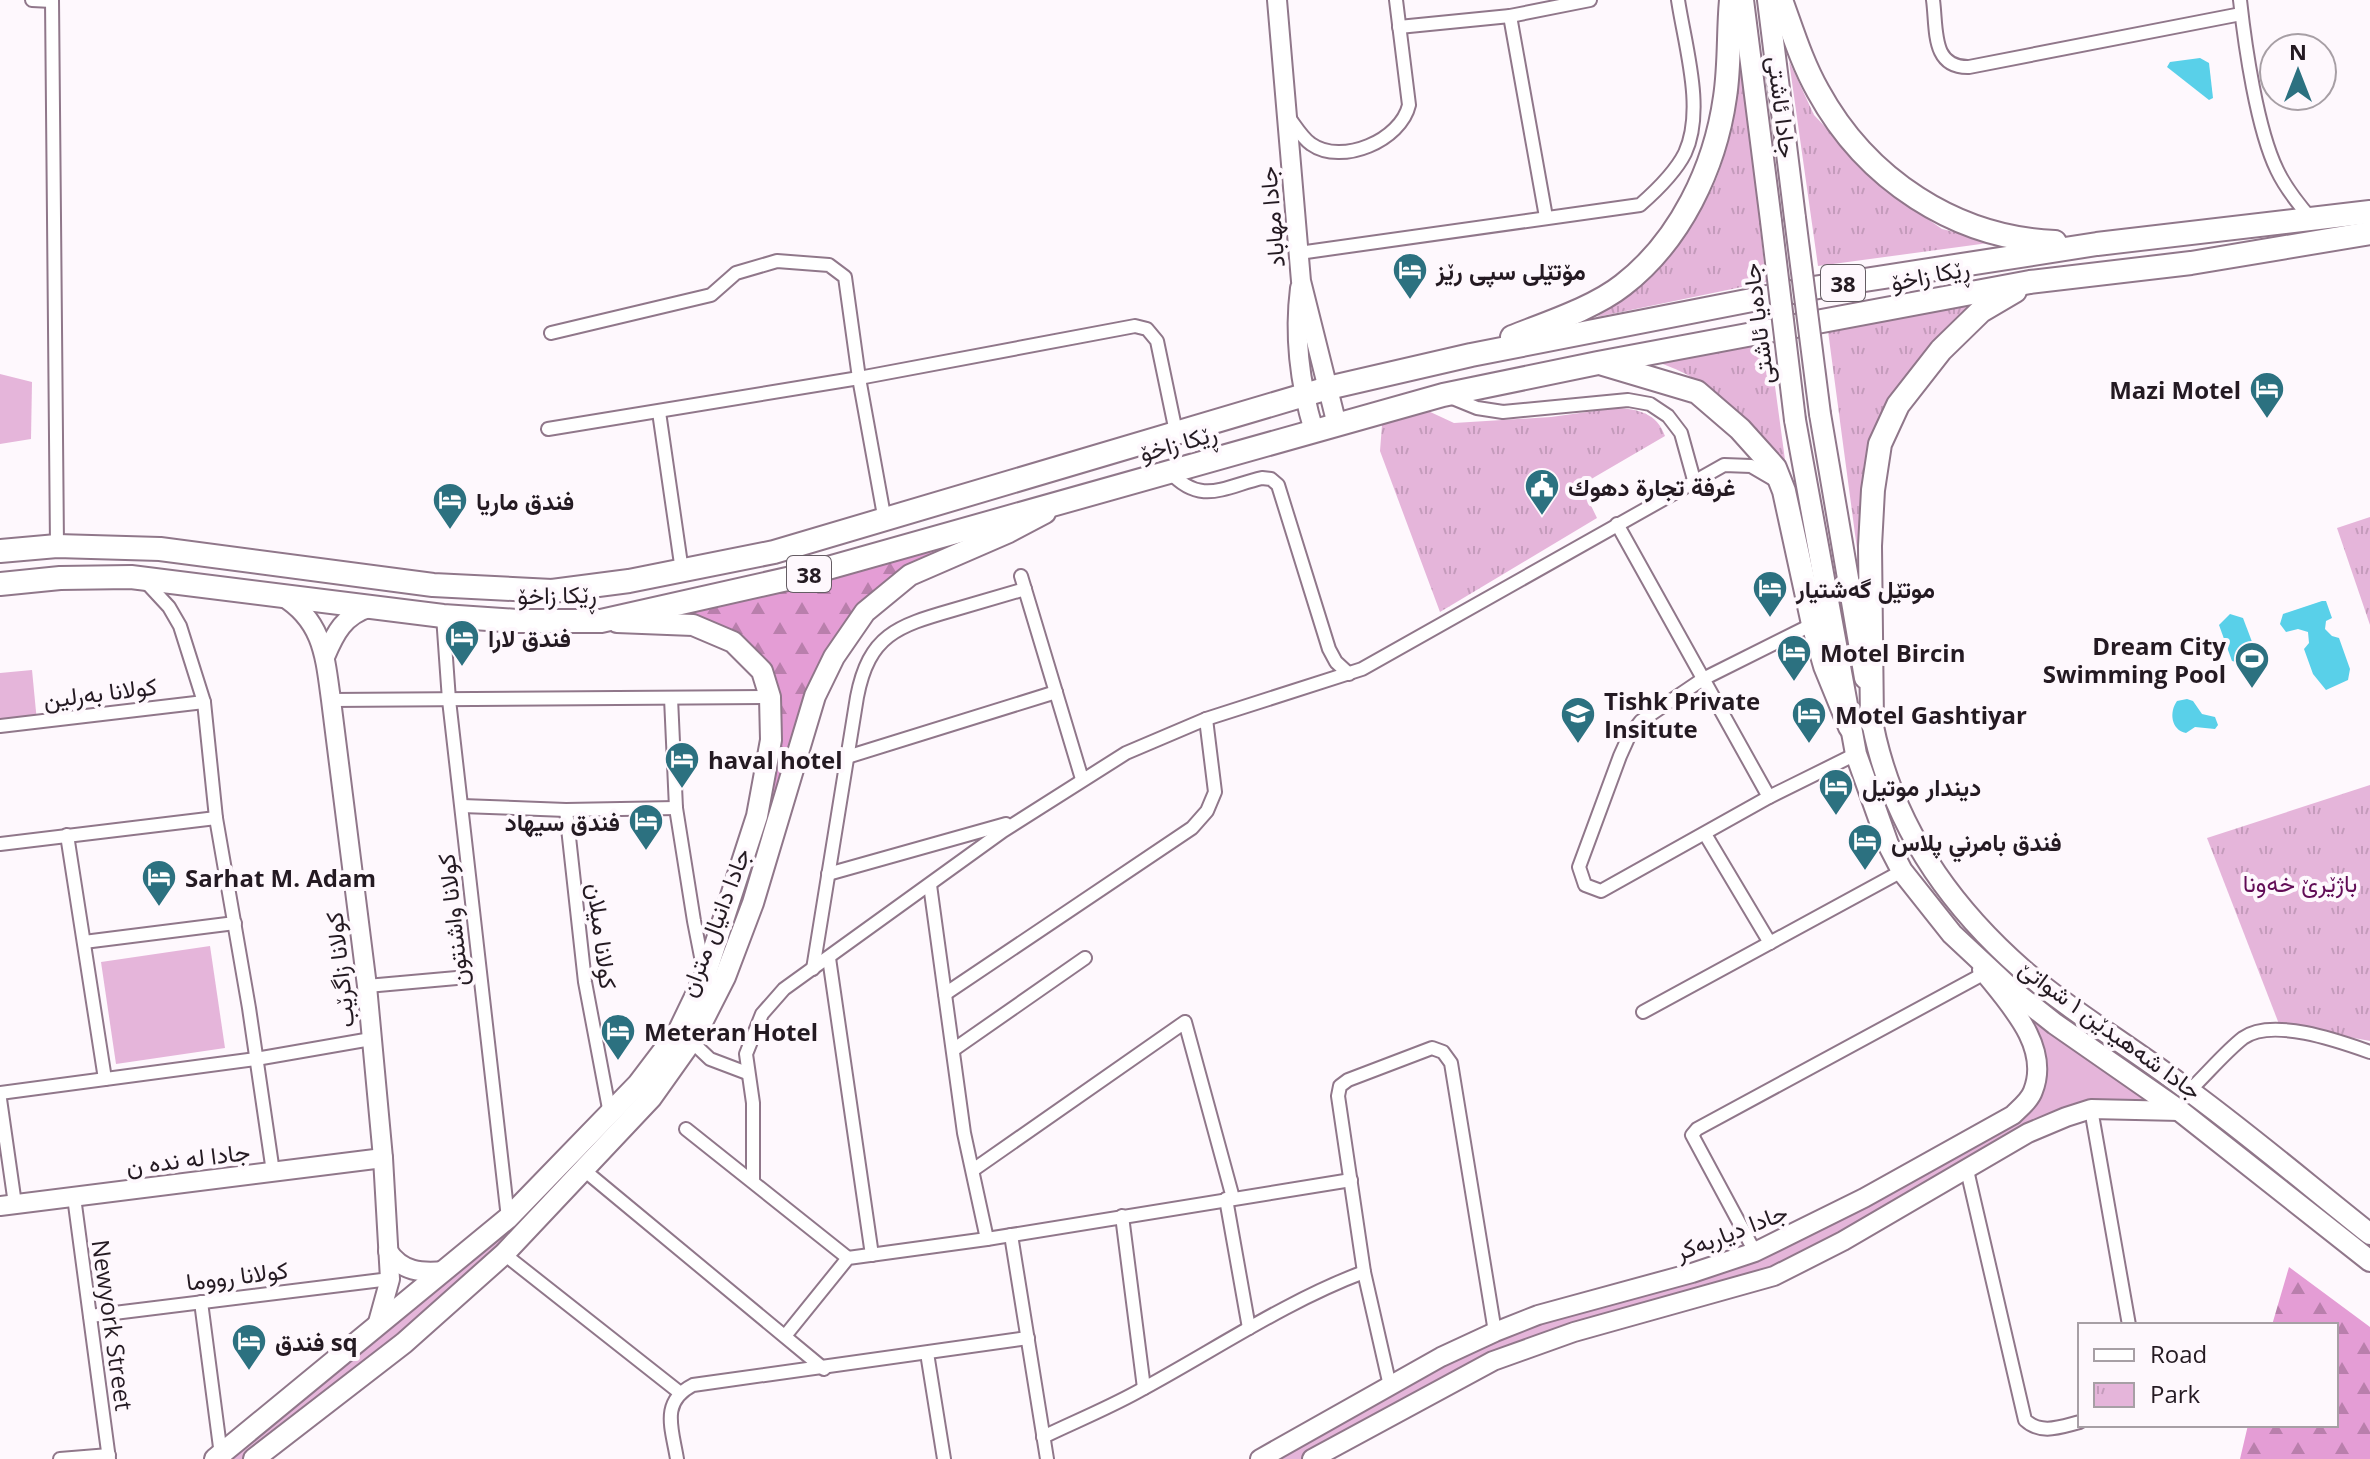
<svg xmlns="http://www.w3.org/2000/svg" width="2370" height="1459" font-family="'Open Sans',Vazirmatn,sans-serif">
<style>
.forest{fill:url(#forest-firs)}
.park{fill:url(#park-tufts)}
.garden{fill:#e5b5da}
.water{fill:#59d0e9}
.lines{fill:none;stroke-linecap:round;stroke-linejoin:round}
.street-casing{stroke:#90778a;stroke-width:16}
.secondary-casing{stroke:#90778a;stroke-width:22}
.primary-casing{stroke:#90778a;stroke-width:24}
.highway-casing{stroke:#90778a;stroke-width:26}
.street{stroke:#fff;stroke-width:12}
.secondary{stroke:#fff;stroke-width:18}
.primary{stroke:#fff;stroke-width:20}
.highway{stroke:#fff;stroke-width:22}
.primary-bridge-casing{stroke:#90778a;stroke-width:24;stroke-linecap:butt}
.primary-bridge{stroke:#fff;stroke-width:20}
.labels{text-anchor:middle;dominant-baseline:central;stroke-width:8;stroke-linejoin:round;paint-order:stroke}
.shield{fill:#fef8fd;stroke:#655d64;stroke-width:2}
.shield-label{font-size:22px;font-weight:bold;fill:#241a22}
.street-label{font-size:24px;fill:#241a22;stroke:#fef8fd}
.poi-label{font-size:24px;font-weight:bold;fill:#241a22;stroke:#fef8fd;text-anchor:start}
.park-label{font-size:24px;fill:#610c56;stroke:#fef8fd}
</style>
<defs>
<pattern id="forest-firs" width="22" height="20" patternUnits="userSpaceOnUse" patternTransform="scale(2)"><rect width="22" height="20" fill="#e49dd5"/><path d="M5 1l3.5 6h-7zM16 11l3.5 6h-7z" fill="#b97fac"/></pattern>
<pattern id="park-tufts" width="24" height="20" patternUnits="userSpaceOnUse" patternTransform="scale(2)"><rect width="24" height="20" fill="#e5b5da"/><path d="M3 7l-1-3M5 7V3M7 7l1-3M15 17l-1-3M17 17v-4M19 17l1-3" fill="none" stroke="#c49bbb"/></pattern>
</defs>
<rect width="100%" height="100%" fill="#fef8fd"/>
<g class="forest">
<polygon points="972,537 870,598 844,625 822,660 798,715 733,934 728,935 779,739 741,638 717,624 668,618"/>
<polygon points="2289,1267 2370,1327 2370,1459 2240,1459 2248,1425 2336,1425 2336,1325 2272,1325"/>
</g>
<g class="park">
<path d="M1741,49l25,233 -169,35c53,-38 103,-88 124,-151 12,-38 15,-78 20,-117z"/>
<polygon points="1789,61 1814,115 1882,187 1942,229 1996,242 1818,266"/>
<path d="M1979,301c-49,42 -104,96 -114,164 -5,32 -4,66 -6,99l-31,-233z"/>
<path d="M1769,342l19,140c-37,-56 -67,-100 -134,-121z"/>
<path d="M1616,408c22,1 41,5 49,28l-84,49 16,33 -157,94 -60,-161 2,-26 44,-15 28,13 97,-6z"/>
<polygon points="2370,517 2370,625 2337,528"/>
<polygon points="2370,785 2370,1041 2279,1024 2207,838"/>
</g>
<g class="garden">
<polygon points="0,374 32,382 31,439 0,444"/>
<polygon points="32,670 37,722 0,726 0,673"/>
<polygon points="210,946 225,1048 116,1064 101,962"/>
<polygon points="1985,973 2180,1111 2092,1109 1774,1276 1493,1361 1312,1459 1260,1459 1441,1357 1692,1273 2013,1115 2039,1070"/>
<polygon points="687,1044 472,1281 251,1459 219,1459 327,1371"/>
</g>
<g class="water">
<polygon points="2200,58 2209,63 2213,98 2209,100 2167,67 2170,62"/>
<polygon points="2322,601 2326,601 2332,618 2326,621 2325,629 2332,636 2339,638 2350,669 2348,680 2326,690 2313,674 2304,649 2309,643 2308,632 2298,629 2286,632 2280,624 2283,614"/>
<polygon points="2230,614 2243,618 2257,655 2245,664 2232,661 2219,625"/>
<path d="M2187,699l6,2 9,13 13,3 3,8 -3,4 -20,-2 -9,6c-15,-3 -17,-21 -9,-32z"/>
</g>
<g class="lines">
<defs>
<g id="street">
<polyline points="32,0 52,1"/>
<polyline points="52,0 57,546"/>
<path d="M1933,0c4,29 -2,68 36,67l272,-53"/>
<path d="M2240,0c5,46 17,129 37,170 9,19 22,35 36,51"/>
<polyline points="1510,16 1546,217"/>
<polyline points="1399,27 1510,16 1590,0"/>
<path d="M1287,115c7,9 15,23 24,29 31,22 90,-4 98,-39l-13,-105"/>
<path d="M1299,253l341,-48c16,-14 35,-32 45,-52 20,-43 0,-107 -7,-153"/>
<polyline points="551,333 711,295 736,273 777,261 829,265 845,277 859,378 885,521"/>
<polyline points="1450,397 1477,408 1503,412 1628,400 1650,404 1668,416 1681,433 1694,480"/>
<polyline points="659,412 682,571"/>
<polyline points="548,429 859,378 1135,326 1147,329 1157,341 1176,432"/>
<path d="M1169,471c31,35 55,16 93,7l9,1 7,6 51,164 7,13 13,12"/>
<polyline points="1617,524 1769,797"/>
<polyline points="1021,576 1082,779"/>
<polyline points="144,580 169,607 180,626 204,702 216,818 249,1008 273,1172"/>
<polyline points="443,616 449,700 508,1218"/>
<polyline points="1813,624 1703,679 1641,721 1629,736 1620,756 1579,867 1585,885 1601,891 1769,797 1856,754"/>
<polyline points="671,698 676,808 694,921 704,972"/>
<polyline points="331,700 770,697"/>
<polyline points="0,726 204,702"/>
<polyline points="847,757 1056,692"/>
<polyline points="462,806 566,810 676,808"/>
<polyline points="566,810 585,982 610,1114"/>
<polyline points="1705,834 1770,943"/>
<polyline points="67,835 105,1079"/>
<polyline points="0,844 216,818"/>
<polyline points="828,874 1006,824"/>
<polyline points="930,885 964,1133 987,1239"/>
<polyline points="84,942 235,923"/>
<polyline points="829,958 872,1255"/>
<path d="M813,969l44,-272c12,-62 40,-71 96,-87 24,-7 48,-14 72,-21"/>
<polyline points="367,986 479,976"/>
<polyline points="945,994 1192,828 1207,811 1215,792 1206,719"/>
<polyline points="1643,1012 1902,871"/>
<polyline points="691,1041 710,1059 747,1073"/>
<polyline points="953,1050 1085,958"/>
<path d="M2189,1091c18,-17 35,-38 54,-53 29,-21 96,3 127,14"/>
<polyline points="0,1093 256,1059 371,1039"/>
<polyline points="0,1099 15,1204"/>
<polyline points="2091,1109 2129,1325"/>
<polyline points="686,1129 848,1258"/>
<polyline points="584,1170 824,1369"/>
<polyline points="973,1170 1185,1022 1233,1198"/>
<path d="M1967,1170l58,250c16,15 35,7 55,2"/>
<polyline points="753,1181 753,1103 746,1054 762,1014 784,989 1003,831 1126,753 1206,719 1362,669 1724,465 1751,466 1775,480"/>
<polyline points="74,1197 109,1459"/>
<polyline points="1226,1199 1249,1328"/>
<polyline points="1122,1216 1144,1388"/>
<polyline points="1011,1235 1047,1459"/>
<polyline points="1755,1252 1692,1135 1697,1129 1985,973"/>
<polyline points="504,1254 679,1392"/>
<polyline points="201,1302 221,1455"/>
<polyline points="90,1316 390,1279"/>
<polyline points="785,1336 848,1258 987,1239 1351,1180"/>
<polyline points="927,1353 944,1459"/>
<polyline points="1390,1386 1364,1272 1338,1096 1340,1086 1348,1080 1432,1048 1443,1052 1451,1063 1495,1332"/>
<path d="M1043,1437c31,-15 63,-28 94,-45 75,-40 147,-90 227,-120"/>
<polyline points="60,1459 109,1455"/>
<path d="M677,1459c-5,-31 -17,-57 16,-74l335,-47"/>
</g>
<g id="secondary">
<polyline points="1277,0 1301,281 1337,425"/>
<path d="M1300,288c-6,48 0,97 14,143"/>
<path d="M282,596c41,25 43,60 49,104l36,286 16,172 7,121 -13,47"/>
<path d="M325,657c10,-24 19,-42 46,-50"/>
<polyline points="0,1206 383,1158"/>
<path d="M388,1251c14,21 33,22 56,20"/>
<path d="M1260,1459l181,-102 54,-25 43,-17 154,-42 63,-21 109,-54 149,-83c7,-7 17,-15 20,-24 18,-45 -25,-88 -51,-121"/>
<polyline points="1312,1459 1493,1361 1574,1332 1774,1276 1843,1241 2028,1133 2066,1117 2091,1109 2180,1111"/>
</g>
<g id="primary">
<polyline points="1743,0 1771,221"/>
<polyline points="1768,0 1795,218"/>
<polyline points="1820,414 1865,678"/>
<polyline points="1795,420 1856,754 1888,844 1902,871 1952,934 2012,990 2055,1024 2180,1111 2370,1261"/>
<path d="M1870,710c17,106 73,190 153,260 49,42 105,75 157,114 65,47 127,100 190,150"/>
<polyline points="215,1459 508,1218 638,1084 679,1030 705,976 757,816 771,740 770,697 762,671 733,642 693,625 617,622"/>
<polyline points="254,1459 404,1343 504,1254 651,1098 695,1036 725,977 753,903 815,696 834,657 865,612 910,575 1009,532 1045,513"/>
</g>
<g id="highway">
<path d="M1781,0c11,30 21,63 37,91 48,88 137,147 237,151"/>
<path d="M1512,337c35,-14 82,-29 111,-52 57,-44 92,-117 102,-188 5,-32 3,-65 6,-97"/>
<polyline points="1603,364 1697,392 1740,429 1775,468 1784,491 1813,624 1825,666 1850,727"/>
<polyline points="0,551 57,546 160,549 433,585 552,591 629,581 774,552 1328,388 1471,355 1813,288 2097,244 2370,212"/>
<polyline points="0,584 60,578 131,577 443,616 517,621 601,621 796,577 1443,395 1598,363 2030,282 2191,263 2370,233"/>
<polyline points="1872,723 1870,546 1873,490 1880,444 1898,405 1941,350 1981,311 2015,291"/>
</g>
</defs>
<use href="#street" class="street-casing"/>
<use href="#secondary" class="secondary-casing"/>
<use href="#primary" class="primary-casing"/>
<use href="#highway" class="highway-casing"/>
<use href="#street" class="street"/>
<use href="#secondary" class="secondary"/>
<use href="#primary" class="primary"/>
<use href="#highway" class="highway"/>
<defs>
<g id="primary-bridge">
<polyline points="1795,218 1820,414"/>
<polyline points="1771,221 1795,420"/>
</g>
</defs>
<use href="#primary-bridge" class="primary-bridge-casing"/>
<use href="#primary-bridge" class="primary-bridge"/>
</g>
<defs>
<symbol id="hotel-pin" viewBox="-11 -11 22 30"><path d="M0 17L-7.5 6A9.5 9.5 0 1 1 7.5 6Z" fill="#2c7180" stroke="#fef8fd"/><path d="M-6-4.5h1.5V1H6V5H4.5V3h-9V5H-6ZM-4 0a1.8 1.8 0 1 1 3.6 0ZM.5 0V-2.5h3Q6-2.5 6 0Z" fill="#fff"/></symbol>
<symbol id="civic-pin" viewBox="-11 -11 22 30"><path d="M0 17L-7.5 6A9.5 9.5 0 1 1 7.5 6Z" fill="#2c7180" stroke="#fef8fd"/><path d="M-.6-6.5H3V-4.5H.6V-3L4-1V1h2V6H-6V1h2V-1L-.6-3ZM-1.2 2.5V6h2.4V2.5Z" fill="#fff"/></symbol>
<symbol id="stadium-pin" viewBox="-11 -11 22 30"><path d="M0 17L-7.5 6A9.5 9.5 0 1 1 7.5 6Z" fill="#2c7180" stroke="#fef8fd"/><path d="M0-5a6.5 5 0 1 0 0 10a6.5 5 0 1 0 0-10ZM-3.5-1.8h7v3.6h-7Z" fill="#fff"/></symbol>
<symbol id="university-pin" viewBox="-11 -11 22 30"><path d="M0 17L-7.5 6A9.5 9.5 0 1 1 7.5 6Z" fill="#2c7180" stroke="#fef8fd"/><path d="M0-5L7-2L0 1L-7-2ZM-4 1L0 2.5L4 1V4Q0 6-4 4Z" fill="#fff"/></symbol>
</defs>
<g fill-rule="evenodd">
<use href="#hotel-pin" x="1390" y="250" width="40" height="54"/>
<use href="#hotel-pin" x="2247" y="369" width="40" height="54"/>
<use href="#civic-pin" x="1522" y="466" width="40" height="54"/>
<use href="#hotel-pin" x="430" y="480" width="40" height="54"/>
<use href="#hotel-pin" x="1750" y="568" width="40" height="54"/>
<use href="#hotel-pin" x="442" y="617" width="40" height="54"/>
<use href="#hotel-pin" x="1774" y="632" width="40" height="54"/>
<use href="#stadium-pin" x="2232" y="639" width="40" height="54"/>
<use href="#university-pin" x="1558" y="694" width="40" height="54"/>
<use href="#hotel-pin" x="1789" y="694" width="40" height="54"/>
<use href="#hotel-pin" x="662" y="739" width="40" height="54"/>
<use href="#hotel-pin" x="1816" y="766" width="40" height="54"/>
<use href="#hotel-pin" x="626" y="801" width="40" height="54"/>
<use href="#hotel-pin" x="1845" y="821" width="40" height="54"/>
<use href="#hotel-pin" x="139" y="857" width="40" height="54"/>
<use href="#hotel-pin" x="598" y="1011" width="40" height="54"/>
<use href="#hotel-pin" x="229" y="1321" width="40" height="54"/>
</g>
<g class="labels">
<g class="shield">
<rect x="1821" y="265" width="44" height="36" rx="6"/>
<rect x="787" y="556" width="44" height="36" rx="6"/>
</g>
<g class="shield-label">
<text x="1843" y="283">38</text>
<text x="809" y="574">38</text>
</g>
<g class="street-label">
<text transform="translate(1783 107) rotate(83)">جادا ئاشتی</text>
<text transform="translate(1271 217) rotate(-95)">جادا مهاباد</text>
<text transform="translate(1930 274) rotate(-11)">ڕێکا زاخۆ</text>
<text transform="translate(1757 324) rotate(-97)">جادەیا ئاشتی</text>
<text transform="translate(1178 442) rotate(-16)">ڕێکا زاخۆ</text>
<text transform="translate(557 594) rotate(-1)">ڕێکا زاخۆ</text>
<text transform="translate(100 692) rotate(-7)">كولانا بەرلین</text>
<text transform="translate(452 920) rotate(-96)">كولانا واشنتون</text>
<text transform="translate(714 922) rotate(-69)">جادا دانيال متران</text>
<text transform="translate(603 936) rotate(83)">كولانا ميلان</text>
<text transform="translate(339 970) rotate(-96)">كولانا زاگرێب</text>
<text transform="translate(2111 1029) rotate(36)">جادا شەهیدێن ١ شواتێ</text>
<text transform="translate(188 1158) rotate(-7)">جادا له نده ن</text>
<text transform="translate(1731 1231) rotate(-21)">جادا دیاربه‌كر</text>
<text transform="translate(237 1275) rotate(-7)">كولانا رووما</text>
<text transform="translate(113 1325) rotate(82)">Newyork Street</text>
</g>
<g class="poi-label">
<text x="1436" y="270">مۆتێلی سپی رێز</text>
<text x="2241" y="389" text-anchor="end">Mazi Motel</text>
<text x="1568" y="486">غرفة تجارة دهوك</text>
<text x="476" y="500">فندق ماريا</text>
<text x="1796" y="588">موتێل گەشتیار</text>
<text x="488" y="637">فندق لارا</text>
<text x="2226" y="645" text-anchor="end">Dream City<tspan x="2226" dy="28">Swimming Pool</tspan></text>
<text x="1820" y="652">Motel Bircin</text>
<text x="1604" y="700">Tishk Private<tspan x="1604" dy="28">Insitute</tspan></text>
<text x="1835" y="714">Motel Gashtiyar</text>
<text x="708" y="759">haval hotel</text>
<text x="1862" y="786">ديندار موتيل</text>
<text x="620" y="821" text-anchor="end">فندق سيهاد</text>
<text x="1891" y="841">فندق بامرني پلاس</text>
<text x="185" y="877">Sarhat M. Adam</text>
<text x="644" y="1031">Meteran Hotel</text>
<text x="275" y="1341">فندق sq</text>
</g>
<g class="park-label">
<text x="2300" y="882">باژێرێ خه‌ونا</text>
</g>
</g>
<rect x="2078" y="1323" width="260" height="104" fill="#fef8fd" stroke="#a79fa5" stroke-width="2"/>
<rect x="2094" y="1349" width="40" height="12" fill="#ffffff" stroke="#a79fa5" stroke-width="2"/>
<text x="2150" y="1363" font-size="24" fill="#241a22">Road</text>
<rect x="2094" y="1383" width="40" height="24" fill="url(#park-tufts)" stroke="#a79fa5" stroke-width="2"/>
<text x="2150" y="1403" font-size="24" fill="#241a22">Park</text>
<g transform="translate(2298 72)"><circle r="38" fill="#fef8fd" stroke="#a79fa5" stroke-width="2"/>
<path d="M0-6L14 30L0 20L-14 30Z" fill="#2c7180"/>
<text y="-12" font-size="22" font-weight="bold" text-anchor="middle" fill="#241a22">N</text>
</g>
</svg>
